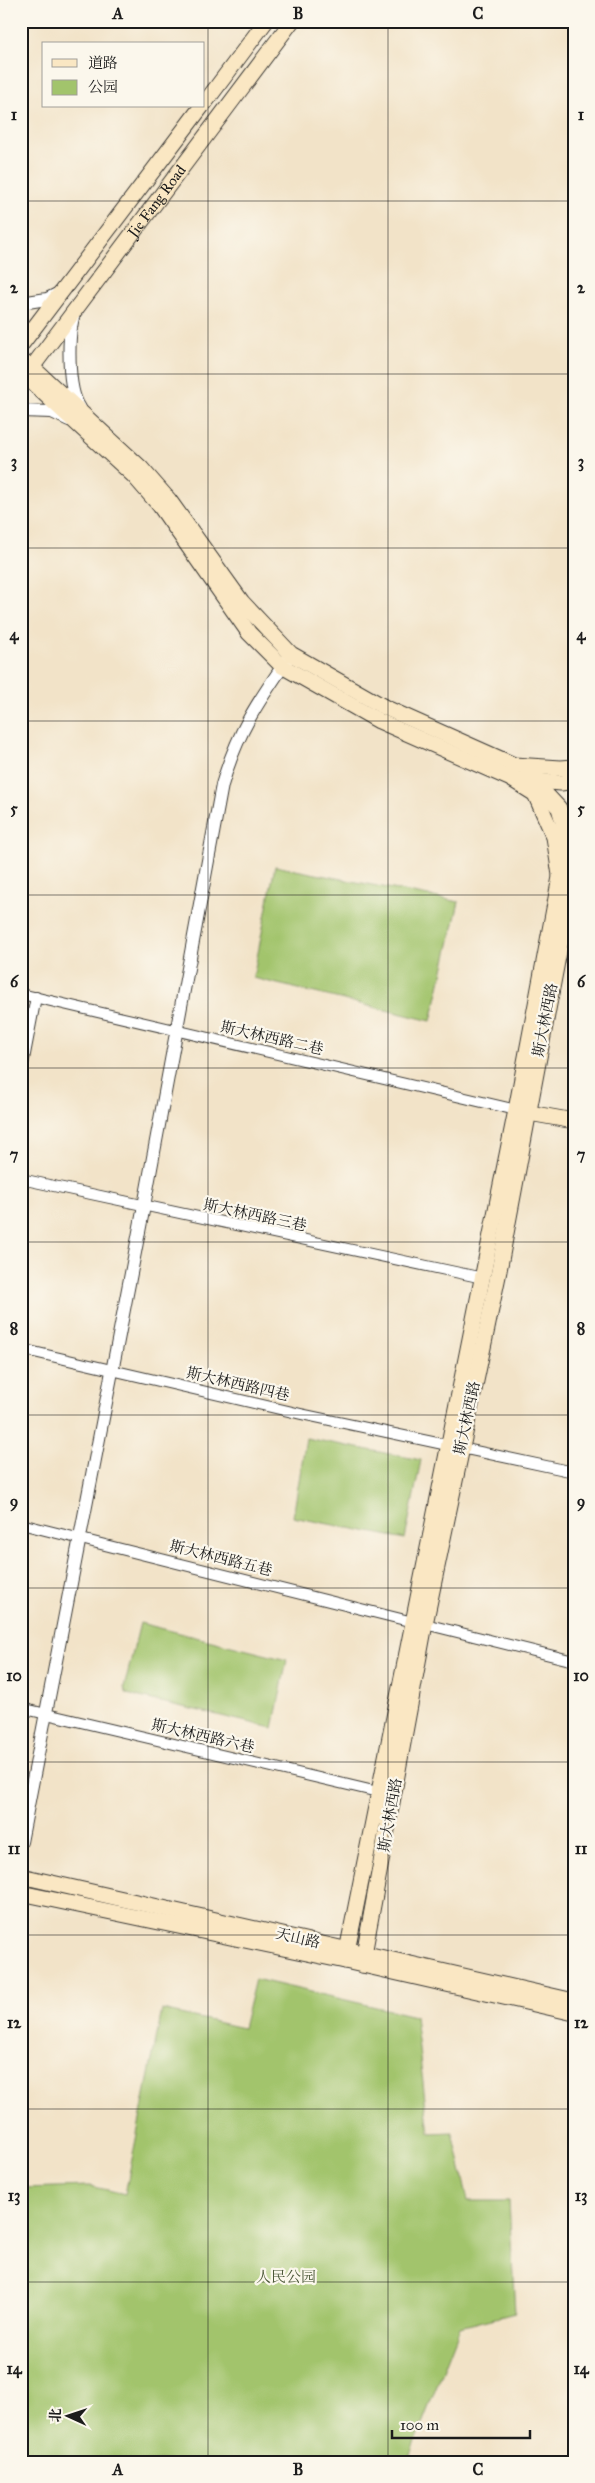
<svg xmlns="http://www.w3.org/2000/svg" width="595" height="2483" font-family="'IM FELL Great Primer','Noto Serif SC',serif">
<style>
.green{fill:#a2c46c;stroke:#5f7044}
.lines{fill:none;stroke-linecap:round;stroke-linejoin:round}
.minor-casing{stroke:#3c3a36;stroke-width:12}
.tertiary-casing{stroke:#3c3a36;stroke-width:14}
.secondary-casing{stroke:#3c3a36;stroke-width:17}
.minor{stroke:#fff;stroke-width:10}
.tertiary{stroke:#fff;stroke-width:12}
.secondary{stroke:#fae7c3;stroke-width:15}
.grid{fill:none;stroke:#1c1c1c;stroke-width:1;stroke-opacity:0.55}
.labels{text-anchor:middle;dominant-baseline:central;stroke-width:4.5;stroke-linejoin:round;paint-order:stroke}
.street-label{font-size:15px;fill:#1c1c1c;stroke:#fbf7ec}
.park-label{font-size:15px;fill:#4b5738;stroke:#fbf7ec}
.neatline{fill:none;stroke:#1c1c1c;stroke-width:2}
.grid-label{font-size:16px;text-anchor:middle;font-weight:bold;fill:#1c1c1c}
</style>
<rect width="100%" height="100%" fill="#fbf7ec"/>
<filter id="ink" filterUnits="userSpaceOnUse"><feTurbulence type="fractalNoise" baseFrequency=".02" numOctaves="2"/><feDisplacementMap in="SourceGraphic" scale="10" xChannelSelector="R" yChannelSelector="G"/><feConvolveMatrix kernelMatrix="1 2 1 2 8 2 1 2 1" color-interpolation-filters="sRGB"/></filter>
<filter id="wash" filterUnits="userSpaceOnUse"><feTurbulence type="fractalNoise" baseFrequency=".0096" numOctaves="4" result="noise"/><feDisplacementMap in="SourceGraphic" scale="20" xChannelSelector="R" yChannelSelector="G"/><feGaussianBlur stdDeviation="1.12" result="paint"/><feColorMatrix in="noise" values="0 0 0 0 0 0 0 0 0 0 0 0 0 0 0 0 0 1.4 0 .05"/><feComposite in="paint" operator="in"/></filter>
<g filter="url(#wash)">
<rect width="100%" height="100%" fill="#f2e3c8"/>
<g class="green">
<polygon points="275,866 459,902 431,1021 253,978"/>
<polygon points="306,1438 421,1460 405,1539 293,1517"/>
<polygon points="140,1623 287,1660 273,1728 127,1694 124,1688"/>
<polygon points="255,1979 415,2016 429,2133 453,2132 468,2201 509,2201 515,2313 460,2327 407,2462 21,2462 21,2188 90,2186 125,2194 162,2010 243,2028"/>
</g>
</g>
<g filter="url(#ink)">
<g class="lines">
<defs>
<g id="minor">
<polyline points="21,994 516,1110"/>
<polyline points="21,1075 36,997"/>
<polyline points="21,1179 483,1278"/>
<polyline points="21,1349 301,1414 574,1472"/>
<polyline points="21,1524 413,1622"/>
<polyline points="425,1624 574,1661"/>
<polyline points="21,1708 378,1792"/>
</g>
<g id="tertiary">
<polyline points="21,303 47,299 61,292"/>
<path d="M75,311c-8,22 -8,79 5,97"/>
<polyline points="21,411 52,412 69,420"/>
<path d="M21,1842l123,-636 78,-421c15,-52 35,-82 65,-125"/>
</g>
<g id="secondary">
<polyline points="204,104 266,21"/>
<polyline points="21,345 202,106"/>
<polyline points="21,361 32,367 141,468 169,500 242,602 291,654 384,707 514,765 561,768 574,767"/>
<polyline points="21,370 25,376 134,476 160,506 249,633 282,666 379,721 511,779 561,783 574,781"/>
<path id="s1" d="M27,374l265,-353"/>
<polyline points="531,778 559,808 572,852"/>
<polyline points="511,779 535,794 554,837 560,875"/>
<polyline points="518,1111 574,1121"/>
<polyline points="21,1876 574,2001"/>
<polyline points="21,1893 345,1961 574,2013"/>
<polyline points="345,1961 516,1110 560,877 574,840"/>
<polyline points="362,1965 425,1624 498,1276 574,871"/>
</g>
</defs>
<use href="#minor" class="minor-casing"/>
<use href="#tertiary" class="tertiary-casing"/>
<use href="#secondary" class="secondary-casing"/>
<use href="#minor" class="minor"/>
<use href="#tertiary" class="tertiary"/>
<use href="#secondary" class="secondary"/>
</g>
</g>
<path class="grid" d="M208,21v2441M388,21v2441M21,201h553M21,374h553M21,548h553M21,721h553M21,895h553M21,1068h553M21,1242h553M21,1415h553M21,1588h553M21,1762h553M21,1935h553M21,2109h553M21,2282h553"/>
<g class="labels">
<g class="street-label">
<text stroke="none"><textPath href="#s1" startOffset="216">Jie Fang Road</textPath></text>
<text transform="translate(545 1020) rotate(-79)">斯大林西路</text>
<text transform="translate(272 1038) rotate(13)">斯大林西路二巷</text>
<text transform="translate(255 1215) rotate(12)">斯大林西路三巷</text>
<text transform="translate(238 1384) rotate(13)">斯大林西路四巷</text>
<text transform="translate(467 1418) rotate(-78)">斯大林西路</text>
<text transform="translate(221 1558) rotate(14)">斯大林西路五巷</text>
<text transform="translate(203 1736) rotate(13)">斯大林西路六巷</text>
<text transform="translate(390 1815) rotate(-80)">斯大林西路</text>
<text transform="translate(298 1938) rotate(13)">天山路</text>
</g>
<g class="park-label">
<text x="286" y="2277">人民公园</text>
</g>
</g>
<rect width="595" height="2483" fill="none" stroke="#fbf7ec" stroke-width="55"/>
<rect x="42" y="42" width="162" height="65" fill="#fbf7ec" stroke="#a29f99"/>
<rect x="52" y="59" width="25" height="8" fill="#fae7c3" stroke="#a29f99"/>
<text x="88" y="68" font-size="15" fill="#1c1c1c">道路</text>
<rect x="52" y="80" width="25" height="15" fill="#a2c46c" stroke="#a29f99"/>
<text x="88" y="92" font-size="15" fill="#1c1c1c">公园</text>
<g transform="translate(68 2416) rotate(273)" stroke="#fbf7ec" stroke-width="4" paint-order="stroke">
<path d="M0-4L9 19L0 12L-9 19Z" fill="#1c1c1c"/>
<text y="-8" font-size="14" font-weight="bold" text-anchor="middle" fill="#1c1c1c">北</text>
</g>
<path d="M392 2430v8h138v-8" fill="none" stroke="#1c1c1c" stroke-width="2.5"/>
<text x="400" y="2430" font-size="15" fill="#1c1c1c" stroke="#fbf7ec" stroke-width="4" paint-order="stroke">100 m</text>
<rect x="28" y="28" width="540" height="2428" class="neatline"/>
<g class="grid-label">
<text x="118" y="19">A</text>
<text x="298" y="19">B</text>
<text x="478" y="19">C</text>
<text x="14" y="120">1</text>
<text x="581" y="120">1</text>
<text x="14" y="293">2</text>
<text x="581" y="293">2</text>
<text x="14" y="467">3</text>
<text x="581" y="467">3</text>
<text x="14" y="640">4</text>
<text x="581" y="640">4</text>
<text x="14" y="814">5</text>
<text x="581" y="814">5</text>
<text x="14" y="987">6</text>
<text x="581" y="987">6</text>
<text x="14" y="1160">7</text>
<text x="581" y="1160">7</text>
<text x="14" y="1334">8</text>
<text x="581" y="1334">8</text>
<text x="14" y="1507">9</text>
<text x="581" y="1507">9</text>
<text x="14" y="1681">10</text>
<text x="581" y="1681">10</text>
<text x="14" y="1854">11</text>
<text x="581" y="1854">11</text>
<text x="14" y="2028">12</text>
<text x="581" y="2028">12</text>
<text x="14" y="2201">13</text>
<text x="581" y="2201">13</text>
<text x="14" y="2374">14</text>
<text x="581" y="2374">14</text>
<text x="118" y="2475">A</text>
<text x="298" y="2475">B</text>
<text x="478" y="2475">C</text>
</g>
</svg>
